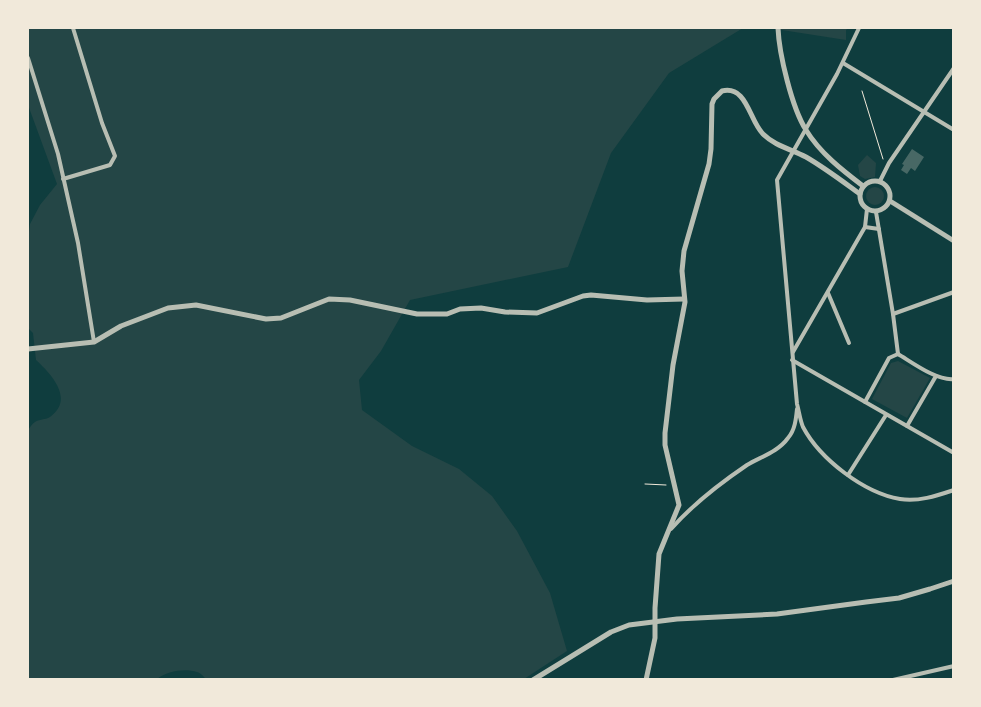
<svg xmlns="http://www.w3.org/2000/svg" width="981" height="707" font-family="'Work Sans',sans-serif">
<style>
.green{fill:#244646}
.building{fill:#486865}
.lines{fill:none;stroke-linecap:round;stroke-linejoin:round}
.path{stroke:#f1e9da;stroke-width:1}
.minor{stroke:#b8beb3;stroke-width:4}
.tertiary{stroke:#b8beb3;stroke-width:5}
</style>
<rect width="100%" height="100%" fill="#0f3d3e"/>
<g class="green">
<path d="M28,28h715l-74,45 -58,80 -43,114 -158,33 -29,51 -22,29 3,30 50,36 47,23 33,27 25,35 33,62 17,58 -43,28 -317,1c-3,-3 -6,-7 -10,-8 -12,-4 -30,-1 -40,7h-129v-248c1,-3 4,-7 7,-9 4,-3 10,-2 15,-5 25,-18 1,-43 -14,-57l-3,-27 -5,-5v-89l2,-15 10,-19 17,-21 -29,-79z"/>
<polygon points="769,28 848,28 846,30 846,40"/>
<polygon points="867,155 876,163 875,177 865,179 860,176 858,165"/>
<circle cx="875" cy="196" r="9"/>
<polygon points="898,361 930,378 907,418 872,399 891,363"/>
</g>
<polygon class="building" points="912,149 924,157 915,171 911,168 907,174 901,170 904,165 902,164"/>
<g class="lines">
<g class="path">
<polyline points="862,91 883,159"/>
<polyline points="645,484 666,485"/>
</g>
<g class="minor">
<path d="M859,28l-22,46 -60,106 20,224c2,7 3,16 6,23 17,32 61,66 97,72 18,3 36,-3 54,-9"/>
<polyline points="28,58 58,154 78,243 94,342"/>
<polyline points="843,63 954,130"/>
<polyline points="63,179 110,165 115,156 102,123 73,28"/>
<polyline points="880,181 889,163 954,68"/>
<polyline points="876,212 893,314 898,354"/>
<polyline points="865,227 879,229"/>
<polyline points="828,293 849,343"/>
<polyline points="893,314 954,292"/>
<polyline points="793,352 865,227 867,209"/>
<path d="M898,354c15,9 39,27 56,25"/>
<polyline points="792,360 954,453"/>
<polyline points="865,402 889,358 898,354"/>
<polyline points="907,426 936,376"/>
<polyline points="848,475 886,415"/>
<path d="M671,529c22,-25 48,-45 76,-64 13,-8 31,-13 41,-27 7,-8 8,-19 9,-29"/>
<polyline points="893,680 954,666"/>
</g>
<g class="tertiary">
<path d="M778,28c1,26 14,80 28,102 14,23 36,40 57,56"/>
<circle cx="875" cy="196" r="15"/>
<polyline points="890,201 954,241"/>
<polyline points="28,349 94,342 121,326 168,308 196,305 266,319 281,318 329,299 350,300 417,314 447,314 460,309 481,308 505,312 537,313 583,296 591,295 647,300 684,299"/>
<polyline points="533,680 611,632 629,625 677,619 777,614 866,602 899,598 930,589 954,581"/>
<path d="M646,680l9,-42v-30l4,-54 20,-49 -14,-60v-12l8,-68 12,-63 -3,-31 2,-20 25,-87 2,-15 1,-45 2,-5 8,-8c25,-6 27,29 41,43 12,12 28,15 43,23 19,11 36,24 54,37"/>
</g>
</g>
<rect width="981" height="707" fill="none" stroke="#f1e9da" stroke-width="58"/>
</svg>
